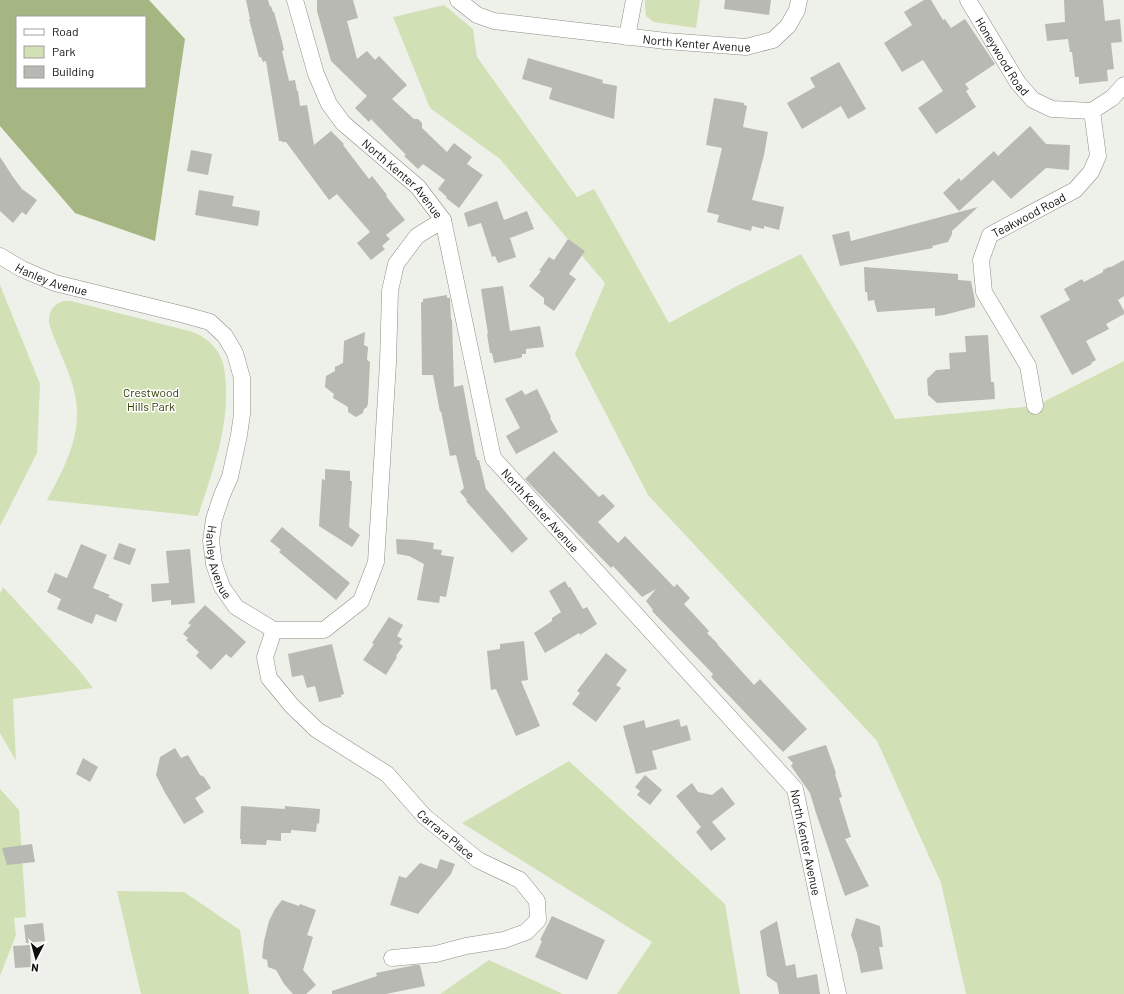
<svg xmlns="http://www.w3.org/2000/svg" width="1124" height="994" font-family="Barlow,sans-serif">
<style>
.green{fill:#d2e0b6}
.forest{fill:#a6b683;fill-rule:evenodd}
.building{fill:#b7b9b2}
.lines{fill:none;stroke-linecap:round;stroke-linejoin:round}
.street-casing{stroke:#8c8e87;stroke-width:17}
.street{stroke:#fff;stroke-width:16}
.labels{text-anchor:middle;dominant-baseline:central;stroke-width:3;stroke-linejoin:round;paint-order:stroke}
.street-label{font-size:12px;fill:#0e0e0c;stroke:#fff}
.park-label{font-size:12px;fill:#2f3d01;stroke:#fff}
</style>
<rect width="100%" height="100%" fill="#eef1e9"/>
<g class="green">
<polygon points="645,0 700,0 696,28 654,22 646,16 645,4"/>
<polygon points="444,5 473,29 477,57 577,197 594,189 669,323 737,286 801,254 858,350 895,419 1035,406 1124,361 1124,994 966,994 941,883 877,741 648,495 575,354 605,283 500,159 430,108 393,17"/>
<polygon points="0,285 40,384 37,453 0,526"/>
<path d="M64,301h7l122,31c12,5 21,12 27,24 5,9 5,19 6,30 2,45 -14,87 -28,130l-151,-16c21,-39 40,-74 24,-120 -6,-19 -16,-37 -22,-57 -1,-11 4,-19 15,-22z"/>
<polygon points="3,587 79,670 93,688 13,699 16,761 0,733 0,594"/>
<polygon points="569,761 725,904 740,994 617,994 652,942 462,823"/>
<polygon points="0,789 19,810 26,917 14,918 16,935 0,976"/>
<polygon points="117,891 184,892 240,930 249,994 141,994"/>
<polygon points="489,960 563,994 440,994"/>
</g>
<path class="forest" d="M0,0h149l36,39 -30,202 -80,-28 -75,-87zM17,17h128v70h-128z"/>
<g class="building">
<polygon points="246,0 268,0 270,7 271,6 273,12 274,12 282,41 284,50 282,51 289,81 295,80 297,91 298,91 300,106 307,105 314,145 331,131 344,144 343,145 369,179 372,176 387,195 386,196 405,220 386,235 390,239 382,246 385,249 371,260 357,243 370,232 337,194 329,200 286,142 282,142 282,141 279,141 266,61 263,62 261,57 259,57 249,19 250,19"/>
<polygon points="317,0 353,0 358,18 347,21 357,59 367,51 375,60 379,56 407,85 392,99 414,119 418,119 422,123 422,128 447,152 454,143 472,157 467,164 483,175 459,208 446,198 447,197 438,189 445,180 423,164 418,169 404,156 406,155 371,119 369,122 355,108 367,96 331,61 317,11"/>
<polygon points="725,0 771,0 769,15 724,9"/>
<polygon points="924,0 931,0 943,20 945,19 951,28 965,19 995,64 965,84 969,89 966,91 976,107 936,134 918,108 943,91 923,60 902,72 884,43 912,25 904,12"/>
<polygon points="1064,0 1103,0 1105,21 1120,19 1122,42 1111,43 1114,69 1107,70 1108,81 1079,84 1079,77 1075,77 1072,52 1070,52 1068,39 1047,41 1045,24 1065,22"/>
<polygon points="528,58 603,80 602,83 617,86 614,119 549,99 552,88 522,79"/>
<polygon points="839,62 866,109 848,119 841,106 802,129 787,103 815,87 810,78"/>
<polygon points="714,98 744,103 744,105 747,106 743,127 768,132 764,155 752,200 784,207 779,230 764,226 764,229 752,226 751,231 717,222 719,215 707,212 722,148 706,145"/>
<polygon points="1030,126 1046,144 1070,145 1069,170 1046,168 1011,199 993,180 959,211 943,193 959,178 961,181 994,151 998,156"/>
<polygon points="191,150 212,154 208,175 187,171"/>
<polygon points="0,157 13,177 22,189 37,200 26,215 22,212 13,223 0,211"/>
<polygon points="199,190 234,196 232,206 260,211 258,226 195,215"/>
<polygon points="497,201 504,220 527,211 534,229 510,238 516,257 498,263 495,256 492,257 481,223 468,227 464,213"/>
<polygon points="978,207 952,231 952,234 948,242 932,246 933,248 840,266 832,235 849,231 851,241"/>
<polygon points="568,239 585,251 569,274 576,279 554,311 544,304 544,298 529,286 541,271 539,271 549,257 554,260"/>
<polygon points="1124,260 1124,296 1118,300 1124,311 1124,314 1106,324 1109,329 1086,341 1096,360 1091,363 1092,364 1072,375 1040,316 1070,300 1064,289 1082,279 1084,282 1103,272 1103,270 1109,267 1111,267"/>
<polygon points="864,267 958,274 958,280 971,281 975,301 975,307 944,315 935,316 935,308 877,312 874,300 868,301 867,292 865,292"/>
<polygon points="503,286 510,331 540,326 544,347 526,349 526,354 522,354 522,357 520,358 494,363 492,353 490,353 487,334 488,334 481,289"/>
<polygon points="447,295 447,298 450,298 451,320 452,319 454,387 463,385 476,457 477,457 477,460 479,460 486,489 528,539 512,553 466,501 467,500 460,492 464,488 456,455 450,456 441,411 440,412 433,375 422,375 421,302 423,302 423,299"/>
<polygon points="365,332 364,345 368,347 367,360 370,362 368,403 367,407 364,409 363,413 356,417 348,412 348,407 333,398 334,394 325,387 326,376 335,371 335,367 343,363 344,341"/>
<polygon points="988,335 991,382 994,382 995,399 937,403 928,395 927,379 936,370 950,369 949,353 966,352 965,336"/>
<polygon points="537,389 551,417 550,418 558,432 516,454 506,436 520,428 505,399 522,390 525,395"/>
<polygon points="554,451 599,497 603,494 615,506 598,522 618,543 625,536 674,587 677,584 690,598 684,604 709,631 707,633 718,644 717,644 754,685 760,679 807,729 783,752 711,677 713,674 652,611 653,610 646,601 656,589 642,597 613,566 611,568 525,479"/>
<polygon points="325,469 350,471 350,481 352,481 349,527 360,535 352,547 319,526 322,479 325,480"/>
<polygon points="282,527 350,583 336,600 279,552 281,550 270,541"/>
<polygon points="396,539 414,540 434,543 433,549 442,550 441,555 454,557 446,597 440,596 439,603 417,600 424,564 409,556 397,554"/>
<polygon points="119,543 136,549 130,565 113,559"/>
<polygon points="81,544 107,555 93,588 110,595 108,597 123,604 116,622 96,614 92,624 57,609 61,599 47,592 55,573 67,578"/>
<polygon points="190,549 195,603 171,605 171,600 152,602 151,584 169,583 166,551"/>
<polygon points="565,581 569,588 570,587 583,609 587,607 597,624 580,635 579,633 545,653 534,633 552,621 552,618 561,612 549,591"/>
<polygon points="205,605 246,642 231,658 226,654 211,670 196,656 199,652 186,640 188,638 183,634 191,625 188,623"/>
<polygon points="389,617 403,625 397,636 402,639 399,643 403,646 396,656 397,657 386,675 363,660 374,644 372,643"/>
<polygon points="524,641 528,680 521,681 540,726 516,736 496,689 491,690 487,651 500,649 500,644"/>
<polygon points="332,644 344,694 341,695 341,697 319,702 315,686 307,688 303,675 292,677 288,654"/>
<polygon points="606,653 627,670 616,685 621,688 596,722 572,704 580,693 577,691"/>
<polygon points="679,719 681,727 687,725 691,740 652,751 657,769 636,774 623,726 644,720 646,728"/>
<polygon points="826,745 836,773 835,774 842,797 839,798 851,837 845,839 869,886 845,896 816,813 810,793 791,766 793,763 787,757"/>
<polygon points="175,748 181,758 188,755 200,775 204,777 211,788 195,798 204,812 184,824 164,791 156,775 160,757"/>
<polygon points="83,758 98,767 90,782 76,774"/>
<polygon points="645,775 662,790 650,805 637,795 640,791 635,787"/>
<polygon points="692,783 698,792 712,795 722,787 735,804 712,822 726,839 711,851 696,832 701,827 676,796"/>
<polygon points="241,806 285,809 285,806 320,809 319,824 317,823 316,832 291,830 291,833 281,833 281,841 267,840 266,845 241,844 241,839 240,839"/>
<polygon points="32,844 35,862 7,865 2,848"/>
<polygon points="440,859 455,864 451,874 418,914 390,905 399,876 406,878 420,863 437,869"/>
<polygon points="282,900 299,906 300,904 316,910 307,935 313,937 303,970 316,985 306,994 293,994 284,984 276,970 268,967 267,960 262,958 264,941 269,921 275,909"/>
<polygon points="552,916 605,940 587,980 535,957 542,941 540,940"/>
<polygon points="856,918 880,926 883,947 879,947 883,969 861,973 857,953 851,935"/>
<polygon points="777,921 786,966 795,964 797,978 817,974 820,994 779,994 777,983 767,976 760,931"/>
<polygon points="43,923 45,941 26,943 24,925"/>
<polygon points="30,945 31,967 15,968 13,946"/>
<polygon points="415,965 420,965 425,986 386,994 332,994 332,991 377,976 376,973"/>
</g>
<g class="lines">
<defs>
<g id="street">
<path id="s1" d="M295,0l21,74 13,30 14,19 75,64 25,33 50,238 302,331 43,205"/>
<path id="s2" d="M458,0l19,15 17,6 172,20 80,6 27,-7 15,-14 9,-16 2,-10"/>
<path id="s3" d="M968,0l50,83 15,17 19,9 40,2"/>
<polyline points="627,37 634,0"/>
<path id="s4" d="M0,256l22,13 33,14 130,32 25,7 15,14 10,17 7,25v36l-3,21 -9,42 -8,18 -8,24 -3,22 3,23 8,23 14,20 38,23h50l37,-29 15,-39 12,-199 2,-72 6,-27 21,-28 26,-16"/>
<path id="s5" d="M1035,406l-7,-40 -44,-74 -3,-32 9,-25 85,-45 16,-18 7,-16 -6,-45 20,-13 12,-13"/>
<path id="s6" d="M274,630l-9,27 4,21 23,28 25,24 70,44 37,42 54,44 42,20 17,21 1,19 -12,12 -22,8 -38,6 -30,8 -44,4"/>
</g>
</defs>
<use href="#street" class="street-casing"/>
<use href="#street" class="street"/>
</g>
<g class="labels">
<g class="street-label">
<text stroke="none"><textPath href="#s2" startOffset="246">North Kenter Avenue</textPath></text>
<text stroke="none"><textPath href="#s3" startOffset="66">Honeywood Road</textPath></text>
<text stroke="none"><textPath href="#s1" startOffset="215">North Kenter Avenue</textPath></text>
<text stroke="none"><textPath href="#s5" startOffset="229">Teakwood Road</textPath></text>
<text stroke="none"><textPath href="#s4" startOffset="57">Hanley Avenue</textPath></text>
<text stroke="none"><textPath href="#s1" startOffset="587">North Kenter Avenue</textPath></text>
<text stroke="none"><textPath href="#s4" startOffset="477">Hanley Avenue</textPath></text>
<text stroke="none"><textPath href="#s6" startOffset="288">Carrara Place</textPath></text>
<text stroke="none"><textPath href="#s1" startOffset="1019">North Kenter Avenue</textPath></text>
</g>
<g class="park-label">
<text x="151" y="392">Crestwood<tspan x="151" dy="14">Hills Park</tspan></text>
</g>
</g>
<rect x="16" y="16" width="130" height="72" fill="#ffffff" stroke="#9f9f9e"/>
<rect x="24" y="29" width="20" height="6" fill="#ffffff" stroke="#9f9f9e"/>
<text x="52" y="36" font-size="12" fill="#0e0e0c">Road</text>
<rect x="24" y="46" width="20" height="12" fill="#d2e0b6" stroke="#9f9f9e"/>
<text x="52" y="56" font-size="12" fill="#0e0e0c">Park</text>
<rect x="24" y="66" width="20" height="12" fill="#b7b9b2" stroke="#9f9f9e"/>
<text x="52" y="76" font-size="12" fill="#0e0e0c">Building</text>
<g transform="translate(36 958) rotate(186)" stroke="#ffffff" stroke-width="3" paint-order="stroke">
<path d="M0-3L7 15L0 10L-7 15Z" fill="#0e0e0c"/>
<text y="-6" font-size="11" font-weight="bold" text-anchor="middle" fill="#0e0e0c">N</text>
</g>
</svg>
